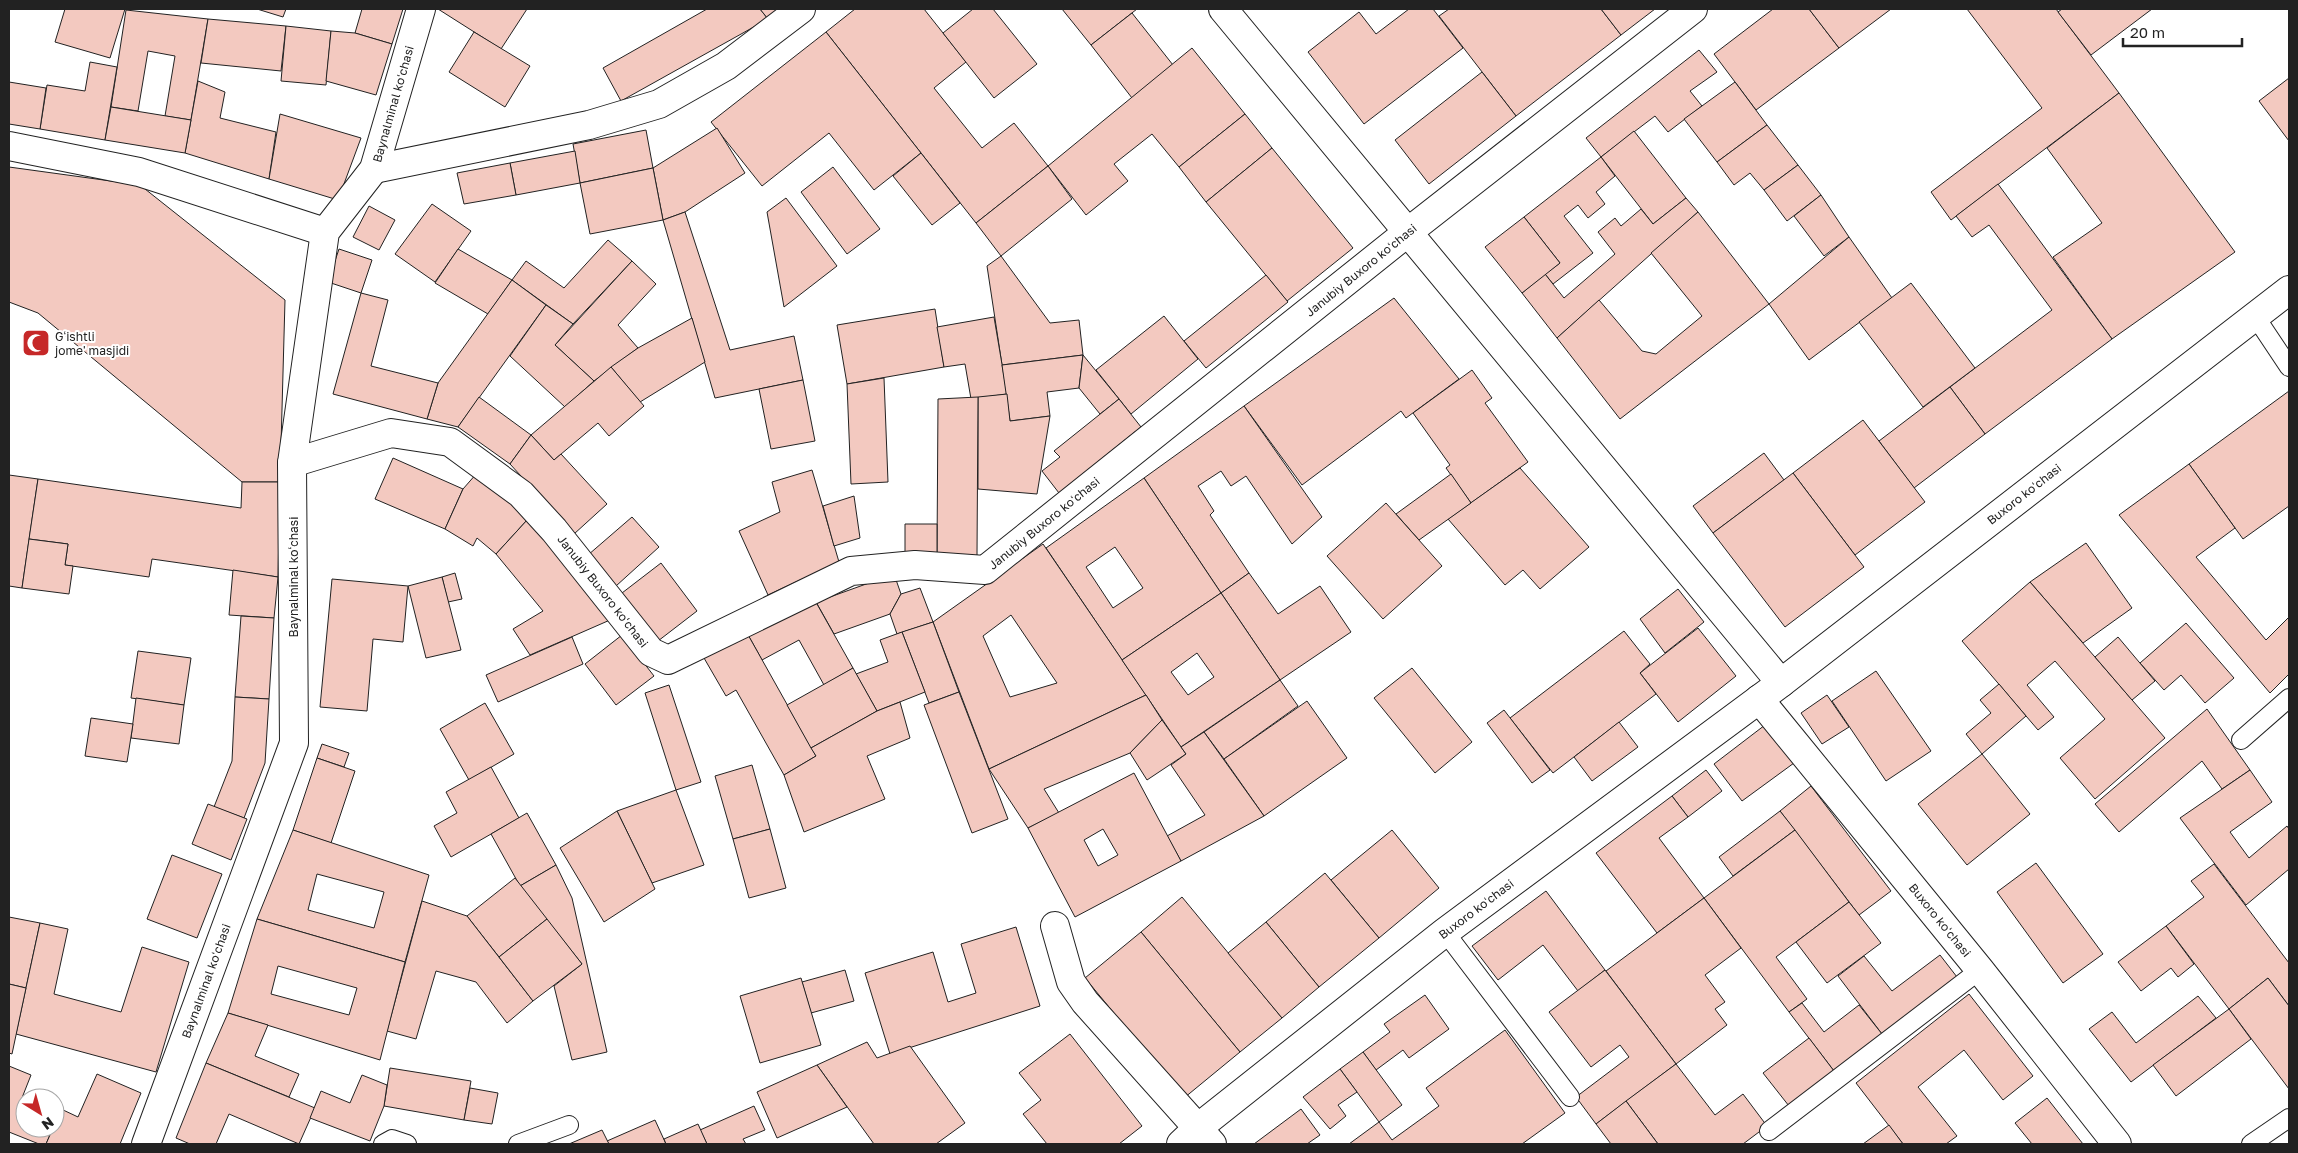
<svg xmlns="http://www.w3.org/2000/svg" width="2298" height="1153" font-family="'Golos Text',sans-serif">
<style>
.building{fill:#f3c9c0;stroke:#222;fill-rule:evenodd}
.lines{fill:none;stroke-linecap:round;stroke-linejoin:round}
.lane-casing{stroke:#222;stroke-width:20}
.street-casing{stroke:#222;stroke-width:30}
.lane{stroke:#fff;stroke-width:18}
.street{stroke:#fff;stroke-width:28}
.labels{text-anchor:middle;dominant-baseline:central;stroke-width:4;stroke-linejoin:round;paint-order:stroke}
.street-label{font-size:12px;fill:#222;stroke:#fff}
.poi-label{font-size:12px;fill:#222;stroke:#fff;text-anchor:start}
</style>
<rect width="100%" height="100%" fill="#fff"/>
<g class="building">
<polygon points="65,9 125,9 110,58 55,42"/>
<polygon points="257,9 286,9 283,17"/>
<polygon points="362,9 403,9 392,44 355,33"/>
<polygon points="438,9 527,9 501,49"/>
<polygon points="707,9 760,9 768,19 621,101 603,68"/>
<polygon points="760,9 780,9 768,19"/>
<polygon points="855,9 924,9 966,62 934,88 982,148 1014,123 1048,166 976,223 826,32"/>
<polygon points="973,9 993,9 1037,64 994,98 943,33"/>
<polygon points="1062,9 1137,9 1091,45"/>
<polygon points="1409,9 1433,9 1463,48 1364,124 1308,52 1359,12 1376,34"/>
<polygon points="1449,9 1601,9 1621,35 1516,116 1439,16"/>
<polygon points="1601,9 1655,9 1621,35"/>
<polygon points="1773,9 1809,9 1839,48 1756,110 1714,54"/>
<polygon points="1809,9 1891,9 1839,48"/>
<polygon points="1967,9 2056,9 2119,93 1951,220 1931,192 2042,108"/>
<polygon points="2062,9 2152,9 2091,55 2058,12"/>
<polygon points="126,10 208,19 191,120 165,116 175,56 148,51 138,111 111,107"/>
<polygon points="1132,13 1173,65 1132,98 1091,45"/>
<polygon points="208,19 286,26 281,71 201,63"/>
<polygon points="286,26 331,31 326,85 281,81"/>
<polygon points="331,31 355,33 392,44 376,95 326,81"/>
<polygon points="474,32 530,66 505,107 449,72"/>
<polygon points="826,32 921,153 874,190 829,133 762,186 711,122"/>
<polygon points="1192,48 1245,114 1179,167 1152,134 1114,164 1128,181 1086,215 1048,166"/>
<polygon points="1699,50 1717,72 1690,91 1702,106 1668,132 1655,116 1601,157 1586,138"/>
<polygon points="90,62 117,67 105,140 40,129 47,85 85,91"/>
<polygon points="1482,72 1516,116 1429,184 1395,140"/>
<polygon points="2289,78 2289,141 2259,101"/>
<polygon points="198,81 225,92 220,118 276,132 269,179 185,153"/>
<polygon points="9,82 46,88 40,129 9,124"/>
<polygon points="1735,82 1767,125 1717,162 1684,119"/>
<polygon points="2119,93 2235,252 2112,339 2053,257 2102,223 2047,148"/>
<polygon points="111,107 191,120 185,153 105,140"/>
<polygon points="280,114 361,138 338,200 269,179"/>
<polygon points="1245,114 1272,148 1206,202 1179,167"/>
<polygon points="1767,125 1798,165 1764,190 1750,173 1734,185 1717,162"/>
<polygon points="717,128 745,173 685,212 663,220 653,168"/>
<polygon points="646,130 653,168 580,183 573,144"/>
<polygon points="1634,131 1686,198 1653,224 1601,157"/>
<polygon points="1272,148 1353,248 1287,301 1206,202"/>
<polygon points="575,151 580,183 516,195 510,163"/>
<polygon points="921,153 960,203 932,225 893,176"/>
<polygon points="1601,157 1615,176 1596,192 1605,204 1588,218 1578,205 1564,216 1593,253 1553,284 1545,274 1560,263 1524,217"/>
<polygon points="510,163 516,195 464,204 457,173"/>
<polygon points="1798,165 1821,195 1787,221 1764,190"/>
<polygon points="1048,166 1072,199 1001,256 976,223"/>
<polygon points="9,167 140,185 285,300 280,482 242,482 38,313 9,302"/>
<polygon points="833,167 880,229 847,254 801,192"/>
<polygon points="653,168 663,220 590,234 580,183"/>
<polygon points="1998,184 2112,339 1985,434 1950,387 2052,310 1989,225 1972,237 1956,216"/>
<polygon points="1821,195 1849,237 1824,256 1794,216"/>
<polygon points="786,198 837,266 784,307 767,212"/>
<polygon points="1686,198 1698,212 1557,338 1522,293 1545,274 1564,298 1615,254 1598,232 1615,218 1621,226 1641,209 1653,224"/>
<polygon points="432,204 471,231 435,282 395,254"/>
<polygon points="369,206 395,220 379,250 353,237"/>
<polygon points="685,212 730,350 794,336 803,380 715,398 663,220"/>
<polygon points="1698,212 1769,304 1620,419 1557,338 1599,300 1642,351 1656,354 1702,316 1651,253"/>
<polygon points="1524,217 1560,263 1522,293 1485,247"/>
<polygon points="1849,237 1892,298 1809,360 1769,304"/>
<polygon points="608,240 632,261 573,324 512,280 526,261 564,288"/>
<polygon points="339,249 372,260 361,293 328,282"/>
<polygon points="458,249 512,280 488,314 435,283"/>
<polygon points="1001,256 1050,323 1079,320 1083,355 1002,365 987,266"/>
<polygon points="632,261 656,284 618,325 638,348 594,381 555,345"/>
<polygon points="1266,275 1288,302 1206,368 1184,341"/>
<polygon points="512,280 546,305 458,427 427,419 438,383"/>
<polygon points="1911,283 1975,368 1923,407 1859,322"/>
<polygon points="361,293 388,300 371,366 438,383 427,419 333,394"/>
<polygon points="1394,298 1459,379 1406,418 1401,411 1302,485 1244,406"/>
<polygon points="546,305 573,324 555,345 594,381 565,407 510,356"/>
<polygon points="935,309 944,367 847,384 837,325"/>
<polygon points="1164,316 1198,359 1131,414 1096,370"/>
<polygon points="994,317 1007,394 971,399 965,364 944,367 937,327"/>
<polygon points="692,318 705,362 640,402 611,367 638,348"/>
<polygon points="1083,355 1079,388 1047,392 1050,416 1010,421 1002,365"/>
<polygon points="1083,355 1119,399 1100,414 1079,388"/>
<polygon points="611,367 644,406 609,436 598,423 554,460 531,435"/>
<polygon points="1472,370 1492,398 1485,403 1528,462 1471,503 1446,468 1450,465 1413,413"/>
<polygon points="884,378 888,482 851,484 847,384"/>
<polygon points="803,380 815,441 771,449 759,389"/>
<polygon points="1950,387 1985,434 1914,488 1879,441"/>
<polygon points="2289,391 2289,506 2243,539 2189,464"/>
<polygon points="1007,394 1010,421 1050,416 1037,494 978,489 978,397"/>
<polygon points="479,397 531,435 510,464 458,427"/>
<polygon points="978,397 977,556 937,556 938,399"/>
<polygon points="1119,399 1141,427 1059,493 1042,471 1060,457 1054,451"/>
<polygon points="1244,406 1322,517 1292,544 1246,476 1231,486 1221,471 1198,486 1214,511 1210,515 1249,573 1221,593 1144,478"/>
<polygon points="1863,420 1925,502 1855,555 1793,473"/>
<polygon points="531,435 554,460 561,454 607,504 574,534 510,464"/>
<polygon points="1764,453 1784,480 1713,533 1693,506"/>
<polygon points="393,458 463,489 445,529 375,499"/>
<polygon points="2189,464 2235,528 2196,557 2266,640 2289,617 2289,674 2270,693 2119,515"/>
<polygon points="1520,468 1589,547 1540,589 1523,570 1505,585 1448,519"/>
<polygon points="812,470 839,562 768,595 739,531 780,512 772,482"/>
<polygon points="477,473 528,519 496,554 477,538 473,546 445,529 463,489"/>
<polygon points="1793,473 1864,567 1785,627 1713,533"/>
<polygon points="1451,474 1471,503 1419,540 1396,514"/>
<polygon points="9,475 38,479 22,588 9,586"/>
<path d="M1144,478l77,115 -99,67 -76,-112zM1115,547l28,41 -30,20 -27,-41z"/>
<polygon points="38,479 241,508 242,482 280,482 278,577 152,559 149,577 65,565 68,544 29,539"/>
<polygon points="854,496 860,538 834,546 823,506"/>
<polygon points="1386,503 1442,566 1383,619 1327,556"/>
<polygon points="632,517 659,547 616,586 588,555"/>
<polygon points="528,519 610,620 530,655 513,629 543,611 496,554"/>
<polygon points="905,524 937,524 937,556 905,555"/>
<polygon points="29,539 68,544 65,565 73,566 69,594 22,588"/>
<polygon points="2086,543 2132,608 2083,643 2030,582"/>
<path d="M1043,544l103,151 -157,74 -56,-147zM1011,615l46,68 -47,14 -27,-61z"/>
<polygon points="661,563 697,611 658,641 622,593"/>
<polygon points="233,570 278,577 274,618 229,615"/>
<polygon points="455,573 462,599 448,602 442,577"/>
<polygon points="1249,573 1278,614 1320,586 1351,632 1280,680 1221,593"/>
<polygon points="894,574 901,594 890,614 834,634 816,602"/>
<polygon points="442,577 461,650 426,658 408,586"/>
<polygon points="332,579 408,586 403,642 373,639 367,711 320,707"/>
<polygon points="2030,582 2165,738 2095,799 2060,758 2105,719 2055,661 2027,685 2054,717 2038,730 1962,641"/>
<polygon points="920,588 933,622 897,634 890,614 901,594"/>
<polygon points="1678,589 1704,622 1665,653 1640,619"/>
<path d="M1221,593l59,87 -99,67 -59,-87zM1197,653l17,24 -26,18 -17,-23z"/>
<polygon points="813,597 853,668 824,685 799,640 762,660 747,633"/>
<polygon points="241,616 274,618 269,699 235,697"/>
<polygon points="933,622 959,692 929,703 902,632"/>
<polygon points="2186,623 2234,678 2205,703 2181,675 2164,690 2140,663"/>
<polygon points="1698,628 1736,676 1678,722 1640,673"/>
<polygon points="1624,631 1650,664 1640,673 1656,694 1553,773 1510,718"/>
<polygon points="902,632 925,692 877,711 856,674 888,662 880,640"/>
<polygon points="747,633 816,756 784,775 736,690 726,696 704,658"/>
<polygon points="622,635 654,676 616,705 585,664"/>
<polygon points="572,637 583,664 498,702 486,675"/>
<polygon points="2118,637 2155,681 2132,700 2095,657"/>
<polygon points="138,651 191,658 184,705 131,698"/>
<polygon points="853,668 877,711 811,748 787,705"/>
<polygon points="1412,668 1472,742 1435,773 1374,698"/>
<polygon points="1876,671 1931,751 1886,781 1832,701"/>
<polygon points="1280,680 1298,706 1224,759 1204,732"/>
<polygon points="1999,684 2026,716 1982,754 1966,734 1991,713 1980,700"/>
<polygon points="669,685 701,782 676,790 645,693"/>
<polygon points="959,692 1008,819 972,833 924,705"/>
<polygon points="1146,695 1162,720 1130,753 1044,789 1059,813 1028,828 989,769"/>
<polygon points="1827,695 1849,727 1822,744 1801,713"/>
<polygon points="235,697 269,699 265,763 244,818 214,807 232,761"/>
<polygon points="136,698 184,705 179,744 131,738"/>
<polygon points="1307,701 1347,758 1264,816 1224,759"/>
<polygon points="900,702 910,738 867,756 885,799 804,832 784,775 816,756 811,748 877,711"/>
<polygon points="485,703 514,754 469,780 440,729"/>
<polygon points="2207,709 2250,770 2222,789 2202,761 2119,832 2095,804"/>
<polygon points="1504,710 1550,770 1532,783 1487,723"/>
<polygon points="91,718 133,724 127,762 85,756"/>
<polygon points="1162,720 1186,754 1147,780 1130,753"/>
<polygon points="1619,722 1638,747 1592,781 1574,757"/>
<polygon points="1765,725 1794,763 1742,801 1714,764"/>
<polygon points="1204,732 1264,816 1181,861 1167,836 1205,815 1171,765 1186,754 1181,747"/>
<polygon points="322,744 349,753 344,767 317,758"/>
<polygon points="1982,754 2030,814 1967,865 1918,804"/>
<polygon points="317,758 355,771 331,843 293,830"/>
<polygon points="752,765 770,829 733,839 715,776"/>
<polygon points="491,767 519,818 451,857 434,826 457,813 446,792"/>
<polygon points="1706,770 1722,791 1688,817 1672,796"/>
<polygon points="2250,770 2272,802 2230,832 2249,858 2287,826 2289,829 2289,869 2246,905 2180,818"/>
<path d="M1134,773l47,88 -106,56 -47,-89zM1103,829l15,26 -20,11 -14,-26z"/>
<polygon points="1811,786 1891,891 1859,915 1780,811"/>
<polygon points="676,790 704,865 652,883 617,811"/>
<polygon points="1672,796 1688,817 1659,838 1704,898 1657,933 1596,853"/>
<polygon points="208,804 247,819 231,860 192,844"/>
<polygon points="617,811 655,889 604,922 560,848"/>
<polygon points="1780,811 1795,830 1733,876 1719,857"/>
<polygon points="527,813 556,865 520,886 491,834"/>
<polygon points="770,829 786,888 749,898 733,839"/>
<path d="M293,830l136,45 -24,87 -148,-43zM317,874l67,18 -10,36 -66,-18z"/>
<polygon points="1392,830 1439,888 1379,938 1331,880"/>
<polygon points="1795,830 1849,902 1776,957 1807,999 1789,1012 1704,898"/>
<polygon points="172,855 222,874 197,938 147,919"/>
<polygon points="2036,863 2103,954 2063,983 1997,892"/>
<polygon points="2214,864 2289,963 2289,1006 2268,978 2229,1009 2166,926 2204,897 2191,881"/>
<polygon points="556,865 572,898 607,1052 572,1060 554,986 582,964 520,886"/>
<polygon points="1325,873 1379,938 1319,987 1266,922"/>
<polygon points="515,878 547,919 499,957 467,916"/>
<polygon points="1546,891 1605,970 1578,991 1543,945 1498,980 1472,946"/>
<polygon points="1182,897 1282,1018 1240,1052 1141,932"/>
<polygon points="1704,898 1741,948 1705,975 1725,1002 1715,1009 1727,1025 1676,1064 1606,971"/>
<polygon points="422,901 467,916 533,1001 507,1023 476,982 436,971 416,1039 387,1031"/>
<polygon points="1849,902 1881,943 1827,983 1796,942"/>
<polygon points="9,917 40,923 26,988 9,984"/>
<path d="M257,919l148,43 -25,98 -152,-47zM278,966l79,22 -8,27 -78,-21z"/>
<polygon points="547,919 582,964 533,1001 499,957"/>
<polygon points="1266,922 1319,987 1282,1018 1228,953"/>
<polygon points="40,923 68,929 54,994 121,1012 142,947 189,962 156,1072 16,1034"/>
<polygon points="2166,926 2194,964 2178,977 2171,968 2141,991 2118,962"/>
<polygon points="1016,927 1040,1006 890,1054 865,973 933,952 948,1002 976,993 961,944"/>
<polygon points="1141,932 1240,1052 1184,1098 1085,978"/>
<polygon points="1940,955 1957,977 1882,1034 1838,976 1864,956 1892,991"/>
<polygon points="845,970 854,1001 811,1013 802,982"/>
<polygon points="1605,970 1676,1064 1596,1124 1576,1097 1629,1057 1620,1045 1591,1067 1549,1012"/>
<polygon points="801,978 821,1045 760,1063 740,996"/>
<polygon points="2268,978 2289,1006 2289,1089 2229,1009"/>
<polygon points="9,984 26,988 12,1054 9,1053"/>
<polygon points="1969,994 2033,1076 2003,1100 1964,1050 1918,1087 1957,1136 1946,1144 1903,1144 1856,1083"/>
<polygon points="1425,995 1449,1029 1409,1058 1403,1050 1376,1070 1363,1052 1390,1032 1384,1024"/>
<polygon points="2198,996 2216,1018 2131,1082 2089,1029 2112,1012 2136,1043"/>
<polygon points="1802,1003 1824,1032 1859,1005 1882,1034 1834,1071 1789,1012"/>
<polygon points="2229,1009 2251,1039 2176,1096 2153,1065"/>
<polygon points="228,1013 268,1025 255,1056 299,1074 289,1097 206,1063"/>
<polygon points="1505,1030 1565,1113 1522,1144 1349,1144 1379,1122 1392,1140 1439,1106 1426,1088"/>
<polygon points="1070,1034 1142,1126 1119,1144 1047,1144 1023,1114 1041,1100 1019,1073"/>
<polygon points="1809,1038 1834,1071 1789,1106 1763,1073"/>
<polygon points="867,1042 877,1058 910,1046 965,1123 936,1144 874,1144 817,1065"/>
<polygon points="1363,1052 1402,1105 1379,1122 1340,1069"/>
<polygon points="206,1063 315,1108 299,1144 229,1114 216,1144 190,1144 176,1138"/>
<polygon points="1676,1064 1715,1115 1743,1094 1767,1126 1743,1144 1658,1144 1626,1101"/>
<polygon points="817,1065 847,1107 777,1138 757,1092"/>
<polygon points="9,1066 31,1075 18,1108 25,1111 25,1128 53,1128 46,1144 39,1144 9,1132"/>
<polygon points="390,1068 471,1081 464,1120 384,1106"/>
<polygon points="1340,1069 1357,1092 1338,1105 1346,1116 1330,1129 1303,1097"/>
<polygon points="97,1074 141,1093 120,1144 46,1144 53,1128 55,1128 55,1122 61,1109 78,1117"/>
<polygon points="362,1075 387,1085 384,1106 370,1141 310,1118 321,1091 350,1103"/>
<polygon points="470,1088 498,1093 492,1124 464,1120"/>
<polygon points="2047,1098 2083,1144 2032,1144 2015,1123"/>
<polygon points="1626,1101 1658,1144 1611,1144 1596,1124"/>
<polygon points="754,1106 765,1130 743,1139 746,1144 707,1144 700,1130"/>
<polygon points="1301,1109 1320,1135 1307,1144 1254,1144"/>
<polygon points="655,1120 666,1144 609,1144 607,1141"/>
<polygon points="698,1124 707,1144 666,1144 664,1139"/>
<polygon points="1889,1125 1903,1144 1863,1144"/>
<polygon points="602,1130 609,1144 569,1144"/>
</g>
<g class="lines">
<defs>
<g id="lane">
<polyline points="2255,316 2289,367"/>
<polyline points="2241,740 2289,698"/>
<polyline points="1445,932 1570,1097"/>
<polyline points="1769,1131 1980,970"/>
<polyline points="383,1144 392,1139 407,1144"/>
<polyline points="518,1144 569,1125"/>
<polyline points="2251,1144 2289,1118"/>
</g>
<g id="street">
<polyline points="1223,9 1781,683"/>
<polyline points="9,146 139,172 325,232"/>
<polyline points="374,169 589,125 659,104 726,66 801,9"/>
<polyline points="292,463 391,433 450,442 521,494 554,530 651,652 668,660 851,571 915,565 985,570 1408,232 1693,9"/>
<polyline points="1759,699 1980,970 2117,1144"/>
<polyline points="1055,926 1071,982 1085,1002 1212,1144"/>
<polyline points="146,1144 294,743 292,463 325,232 374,169 421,9"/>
<polyline points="1181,1144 1199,1127 1445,932 1781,683 2289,290"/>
</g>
</defs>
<use href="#lane" class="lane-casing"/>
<use href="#street" class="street-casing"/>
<use href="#lane" class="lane"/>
<use href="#street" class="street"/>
</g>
<defs>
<symbol id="mosque-square" viewBox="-11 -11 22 22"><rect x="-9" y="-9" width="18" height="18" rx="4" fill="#c62828" stroke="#fff"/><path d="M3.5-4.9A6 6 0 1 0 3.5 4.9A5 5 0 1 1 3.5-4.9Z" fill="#fff"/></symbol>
</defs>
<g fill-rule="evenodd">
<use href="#mosque-square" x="20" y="327" width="32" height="32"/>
</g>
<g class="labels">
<g class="street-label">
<text transform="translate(393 104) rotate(-74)">Baynalminal koʻchasi</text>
<text transform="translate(1361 270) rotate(-39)">Janubiy Buxoro koʻchasi</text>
<text transform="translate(2024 494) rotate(-38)">Buxoro koʻchasi</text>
<text transform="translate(1044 523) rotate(-39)">Janubiy Buxoro koʻchasi</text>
<text transform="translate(293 577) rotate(-90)">Baynalminal koʻchasi</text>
<text transform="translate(603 591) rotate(52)">Janubiy Buxoro koʻchasi</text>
<text transform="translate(1476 909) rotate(-37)">Buxoro koʻchasi</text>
<text transform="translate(1940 920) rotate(51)">Buxoro koʻchasi</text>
<text transform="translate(206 981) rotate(-70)">Baynalminal koʻchasi</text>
</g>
<g class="poi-label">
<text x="55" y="336">Gʻishtli<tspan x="55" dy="14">jome' masjidi</tspan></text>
</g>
</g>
<rect width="2298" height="1153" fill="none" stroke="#222222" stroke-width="20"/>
<g transform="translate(40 1113) rotate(143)"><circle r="24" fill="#ffffff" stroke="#a7a7a7"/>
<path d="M0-4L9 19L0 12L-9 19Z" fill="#c62828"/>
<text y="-8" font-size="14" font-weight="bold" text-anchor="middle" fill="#222222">N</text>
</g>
<path d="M2123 38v8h119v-8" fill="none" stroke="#222222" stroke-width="2.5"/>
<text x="2130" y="38" font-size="15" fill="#222222" stroke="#ffffff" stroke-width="4" paint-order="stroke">20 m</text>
</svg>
